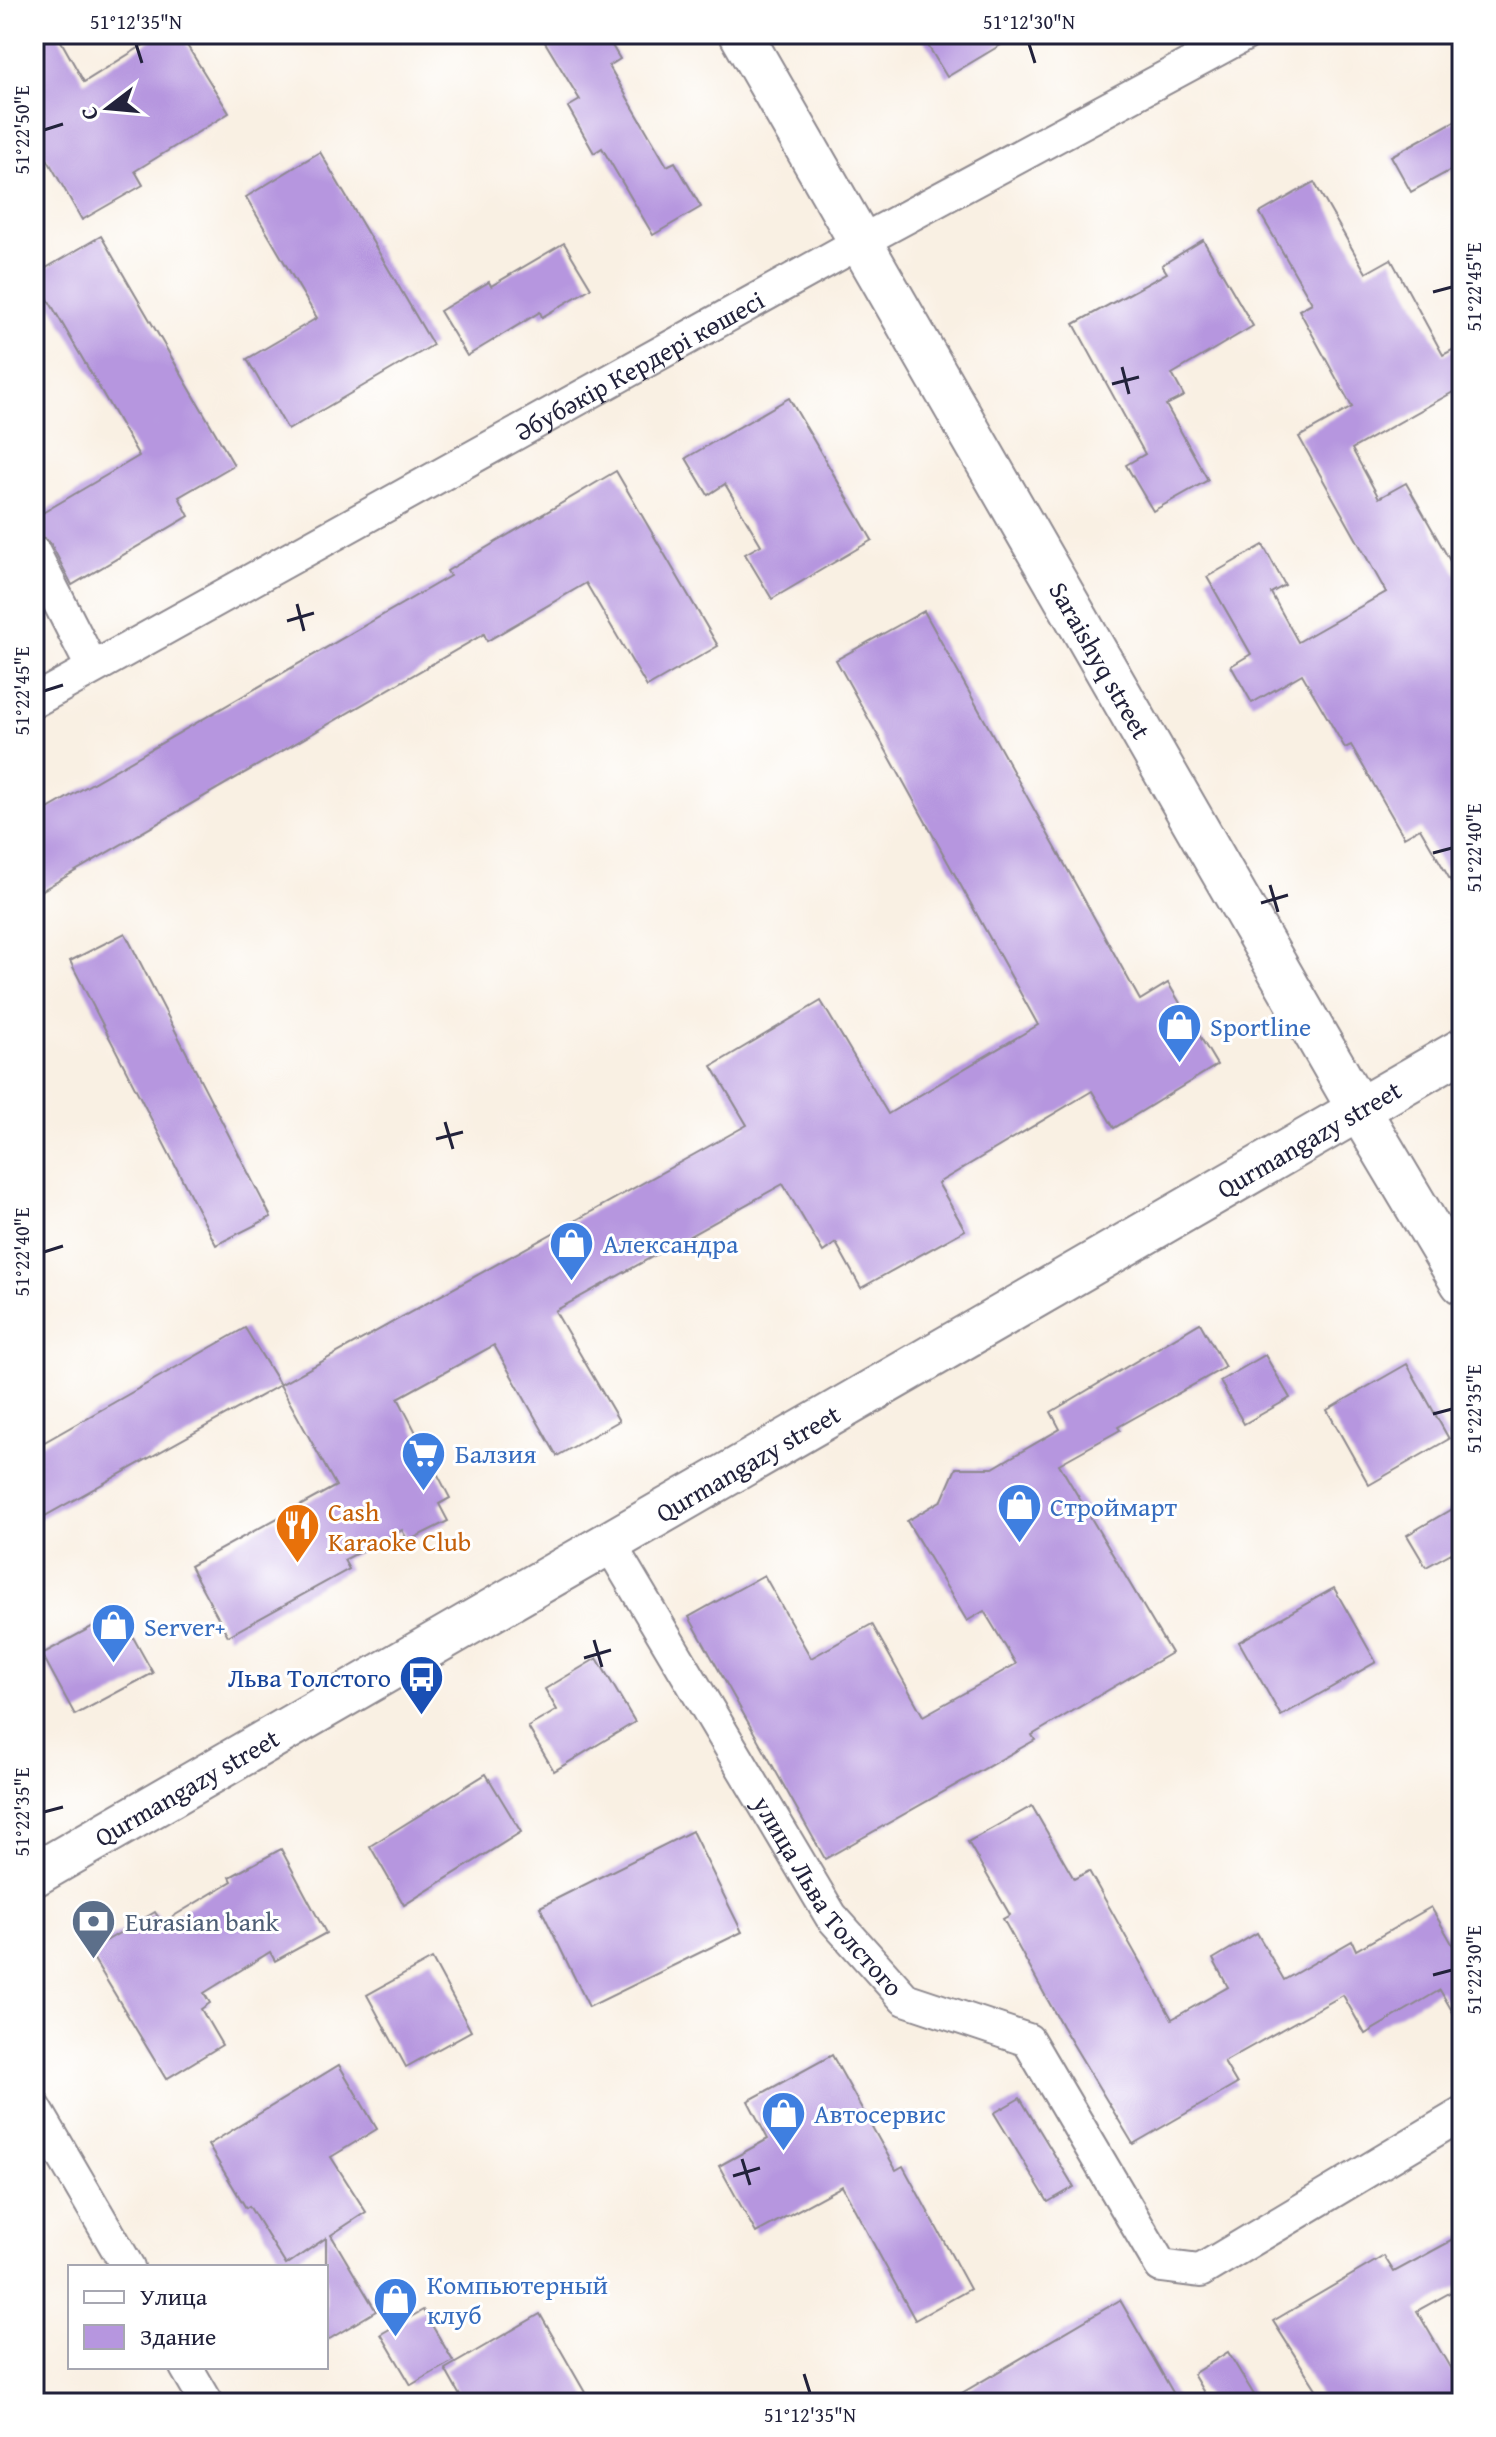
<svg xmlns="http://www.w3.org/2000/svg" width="1496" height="2437" font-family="'Gentium Book Plus',serif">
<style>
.building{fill:#b696df}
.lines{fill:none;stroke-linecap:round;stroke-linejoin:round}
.minor-casing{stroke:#8e898f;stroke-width:36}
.tertiary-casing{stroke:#8e898f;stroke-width:46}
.minor{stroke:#fff;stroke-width:32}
.tertiary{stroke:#fff;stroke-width:42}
.ticks{fill:none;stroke:#22223b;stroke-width:3}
.labels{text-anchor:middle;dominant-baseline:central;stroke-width:6;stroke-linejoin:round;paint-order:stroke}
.street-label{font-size:26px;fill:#22223b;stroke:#fff}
.shop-label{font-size:26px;fill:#366cbe;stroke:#fff;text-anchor:start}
.food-label{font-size:26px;fill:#c56008;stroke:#fff;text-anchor:start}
.transit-label{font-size:26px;fill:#164399;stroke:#fff;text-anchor:end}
.service-label{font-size:26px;fill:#4e5e75;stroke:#fff;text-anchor:start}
.neatline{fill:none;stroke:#22223b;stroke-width:3}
.ticks-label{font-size:20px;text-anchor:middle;fill:#22223b}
</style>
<rect width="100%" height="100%" fill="#fff"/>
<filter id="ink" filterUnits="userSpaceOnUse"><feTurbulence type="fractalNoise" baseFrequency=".0125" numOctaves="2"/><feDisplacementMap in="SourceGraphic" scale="16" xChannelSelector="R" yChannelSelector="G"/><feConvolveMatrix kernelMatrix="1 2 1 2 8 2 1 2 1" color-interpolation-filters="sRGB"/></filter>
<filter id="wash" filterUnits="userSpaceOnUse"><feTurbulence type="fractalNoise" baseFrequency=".006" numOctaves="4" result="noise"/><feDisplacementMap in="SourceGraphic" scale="32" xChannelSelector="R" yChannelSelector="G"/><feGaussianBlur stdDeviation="1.8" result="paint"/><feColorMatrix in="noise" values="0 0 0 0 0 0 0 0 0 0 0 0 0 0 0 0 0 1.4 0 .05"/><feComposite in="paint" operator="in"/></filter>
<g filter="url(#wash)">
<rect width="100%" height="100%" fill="#f9f0e3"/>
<g id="blocks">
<g class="building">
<polygon points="34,34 57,34 84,82 161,34 180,34 229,113 135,171 143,185 82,220 34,136"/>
<polygon points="540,34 605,34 620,59 609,66 667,166 675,162 701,207 653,235 602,148 594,153 568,107 580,100"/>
<polygon points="921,34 1019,34 947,77"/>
<polygon points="1462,117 1462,164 1411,192 1391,156"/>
<polygon points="320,152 433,345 288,430 247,359 317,318 246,197"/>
<polygon points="1314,182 1366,273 1391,259 1443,355 1462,345 1462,387 1352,449 1379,498 1406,483 1462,582 1462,900 1420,828 1404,837 1351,745 1345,748 1302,674 1252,703 1231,666 1251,654 1207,577 1263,545 1285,585 1271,593 1298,642 1386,592 1299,437 1352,407 1299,310 1312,303 1260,213"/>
<polygon points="101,236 234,465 179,497 189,516 72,585 51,544 42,536 34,522 34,518 139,456 34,275"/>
<polygon points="1203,240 1253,326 1172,374 1184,396 1166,405 1208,480 1153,511 1126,465 1145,454 1074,324 1167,273 1162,265"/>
<polygon points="564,243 591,288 542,317 540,312 467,356 440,311 489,282 491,286"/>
<polygon points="789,398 872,540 772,599 745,554 761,545 725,484 708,495 686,458"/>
<polygon points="616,471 718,646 647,687 586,583 487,641 484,634 34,895 34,817 450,576 447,571"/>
<polygon points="924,611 1140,1000 1168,983 1217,1065 1114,1128 1092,1091 938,1183 965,1230 861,1288 836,1243 823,1252 783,1184 555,1311 619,1421 557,1456 494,1345 398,1398 450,1498 439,1504 448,1521 408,1541 402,1530 344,1560 349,1569 228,1636 190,1566 336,1486 280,1385 747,1125 712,1066 821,1001 888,1114 1038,1025 836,660"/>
<polygon points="125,933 271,1217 216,1245 70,961"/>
<polygon points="1200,1323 1225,1367 1118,1427 1120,1430 1059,1464 1171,1653 1032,1735 1035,1740 825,1859 689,1617 764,1575 811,1658 872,1624 923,1716 1016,1664 984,1611 967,1621 907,1521 942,1500 956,1468 993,1468 1060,1429 1051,1412"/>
<polygon points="245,1328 280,1385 34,1522 34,1448"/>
<polygon points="1265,1355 1290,1398 1244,1424 1220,1381"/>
<polygon points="1407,1364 1449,1439 1369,1485 1327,1410"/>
<polygon points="1462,1503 1462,1547 1426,1567 1407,1535"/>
<polygon points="1334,1588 1376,1662 1281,1716 1239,1642"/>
<polygon points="119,1612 153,1673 75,1715 42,1654"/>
<polygon points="597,1658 635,1722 554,1771 528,1727 557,1710 545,1689"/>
<polygon points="486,1774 521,1832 404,1905 370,1846"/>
<polygon points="1032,1806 1074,1879 1089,1871 1172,2019 1228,1987 1213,1959 1257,1933 1284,1980 1352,1941 1356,1950 1431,1907 1462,1961 1462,2028 1440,1990 1365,2034 1343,1995 1224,2062 1237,2084 1133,2144 1062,2026 1003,1919 1010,1915 968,1842"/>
<polygon points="692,1831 742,1932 589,2007 540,1907"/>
<polygon points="281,1849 326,1933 275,1961 270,1952 204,1993 210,2003 201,2009 222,2045 166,2079 89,1951 155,1912 162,1923 232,1881 230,1877"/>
<polygon points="432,1959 471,2031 406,2067 367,1995"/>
<polygon points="832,2055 896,2170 903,2166 970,2289 915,2320 842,2186 756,2233 719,2166 768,2139 748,2101"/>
<polygon points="339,2065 377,2129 331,2157 366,2212 331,2235 376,2311 326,2341 326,2238 286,2265 249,2206 246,2208 208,2145"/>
<polygon points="1020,2098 1074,2187 1048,2202 994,2113"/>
<polygon points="1462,2235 1462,2286 1417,2311 1462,2388 1462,2403 1325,2403 1273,2321 1384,2256 1394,2272"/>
<polygon points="1120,2300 1179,2403 945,2403"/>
<polygon points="423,2310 453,2361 411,2385 381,2334"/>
<polygon points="540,2314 591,2403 464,2403 445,2369"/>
<polygon points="1228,2352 1259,2403 1210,2403 1193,2374"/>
</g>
</g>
</g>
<g filter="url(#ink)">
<use href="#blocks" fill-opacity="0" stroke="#8e898f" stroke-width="2"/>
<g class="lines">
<defs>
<g id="minor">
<polyline points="34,553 92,667"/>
<path id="s1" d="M34,701l828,-460 384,-207"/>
<path id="s2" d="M609,1543l222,373 74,83 123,41 133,226 39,5 262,-157"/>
<polyline points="34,2106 128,2267"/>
<polyline points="186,2367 207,2403"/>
</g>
<g id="tertiary">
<path id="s3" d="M741,34l618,1076 103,173"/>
<path id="s4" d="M34,1875l1428,-825"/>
</g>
</defs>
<use href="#minor" class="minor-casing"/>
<use href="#tertiary" class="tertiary-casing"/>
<use href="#minor" class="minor"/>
<use href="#tertiary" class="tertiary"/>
</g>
</g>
<path class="ticks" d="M136,44l6,19M1029,44l6,19M44,130l19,-6M1433,292l19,-5M1122,367l7,27M1112,384l27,-7M297,604l7,27M287,621l27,-8M44,691l19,-6M1433,853l19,-5M1270,885l8,27M1261,903l27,-8M445,1122l8,27M436,1139l27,-7M44,1252l19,-6M1433,1414l19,-5M594,1640l8,27M584,1658l27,-8M44,1812l19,-5M1433,1975l19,-5M742,2159l8,26M733,2176l27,-8M804,2374l6,19"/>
<defs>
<symbol id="shop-pin" viewBox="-11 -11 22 30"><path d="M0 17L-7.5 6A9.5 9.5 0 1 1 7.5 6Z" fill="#3f7fe0" stroke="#fff"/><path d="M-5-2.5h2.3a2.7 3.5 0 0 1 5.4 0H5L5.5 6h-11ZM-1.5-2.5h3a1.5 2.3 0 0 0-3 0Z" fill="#fff"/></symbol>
<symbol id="supermarket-pin" viewBox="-11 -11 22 30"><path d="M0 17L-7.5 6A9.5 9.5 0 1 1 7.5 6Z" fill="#3f7fe0" stroke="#fff"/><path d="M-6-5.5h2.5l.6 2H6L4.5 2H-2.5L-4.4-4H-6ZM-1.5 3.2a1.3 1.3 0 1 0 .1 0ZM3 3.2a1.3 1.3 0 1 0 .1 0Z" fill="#fff"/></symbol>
<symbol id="restaurant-pin" viewBox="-11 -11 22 30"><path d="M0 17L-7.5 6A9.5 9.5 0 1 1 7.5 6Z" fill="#e8710a" stroke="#fff"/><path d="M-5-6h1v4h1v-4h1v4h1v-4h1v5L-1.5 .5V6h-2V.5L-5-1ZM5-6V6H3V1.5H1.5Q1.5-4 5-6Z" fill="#fff"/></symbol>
<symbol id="bus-pin" viewBox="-11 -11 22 30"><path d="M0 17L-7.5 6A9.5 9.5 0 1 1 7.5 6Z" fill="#1a4fb4" stroke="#fff"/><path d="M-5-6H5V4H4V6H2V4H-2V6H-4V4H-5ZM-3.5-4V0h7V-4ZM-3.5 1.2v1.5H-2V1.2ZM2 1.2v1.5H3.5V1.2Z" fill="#fff"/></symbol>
<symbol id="bank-pin" viewBox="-11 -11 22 30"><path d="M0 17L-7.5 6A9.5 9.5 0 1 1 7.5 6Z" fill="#5c6f8a" stroke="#fff"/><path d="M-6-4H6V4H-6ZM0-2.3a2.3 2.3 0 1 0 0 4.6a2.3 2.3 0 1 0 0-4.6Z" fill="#fff"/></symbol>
</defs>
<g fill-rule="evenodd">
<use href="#shop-pin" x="1154" y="1000" width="51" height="69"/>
<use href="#shop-pin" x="546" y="1218" width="51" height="69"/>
<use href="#supermarket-pin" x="398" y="1428" width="51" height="69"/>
<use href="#shop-pin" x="994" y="1480" width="51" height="69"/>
<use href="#restaurant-pin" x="272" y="1500" width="51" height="69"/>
<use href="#shop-pin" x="88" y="1600" width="51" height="69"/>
<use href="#bus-pin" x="396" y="1652" width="51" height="69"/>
<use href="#bank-pin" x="68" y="1896" width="51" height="69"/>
<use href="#shop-pin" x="758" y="2088" width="51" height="69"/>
<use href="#shop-pin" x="370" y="2274" width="51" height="69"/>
</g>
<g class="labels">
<g class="street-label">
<text stroke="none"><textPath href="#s1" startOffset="692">Әбубәкір Кердері көшесі</textPath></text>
<text stroke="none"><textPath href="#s3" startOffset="722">Saraishyq street</textPath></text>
<text stroke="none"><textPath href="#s4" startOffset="1472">Qurmangazy street</textPath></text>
<text stroke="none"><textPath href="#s4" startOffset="824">Qurmangazy street</textPath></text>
<text stroke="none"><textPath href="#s4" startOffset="176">Qurmangazy street</textPath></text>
<text stroke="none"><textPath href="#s2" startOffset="416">улица Льва Толстого</textPath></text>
</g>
<g class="shop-label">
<text x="1210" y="1026">Sportline</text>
<text x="603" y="1243">Александра</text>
<text x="455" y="1453">Балзия</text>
<text x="1050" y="1506">Строймарт</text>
<text x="144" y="1626">Server+</text>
<text x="814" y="2113">Автосервис</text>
<text x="427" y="2284">Компьютерный<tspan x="427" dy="30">клуб</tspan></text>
</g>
<g class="food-label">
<text x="328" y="1511">Cash<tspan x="328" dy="30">Karaoke Club</tspan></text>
</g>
<g class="transit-label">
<text x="391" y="1677">Льва Толстого</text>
</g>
<g class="service-label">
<text x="125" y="1921">Eurasian bank</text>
</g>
</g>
<rect width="1496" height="2437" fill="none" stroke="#fff" stroke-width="88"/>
<rect x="68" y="2265" width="260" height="104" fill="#ffffff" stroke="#a7a7b1" stroke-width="2"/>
<rect x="84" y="2291" width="40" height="12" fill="#ffffff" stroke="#a7a7b1" stroke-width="2"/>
<text x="140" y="2305" font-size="24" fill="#22223b">Улица</text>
<rect x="84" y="2325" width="40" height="24" fill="#b696df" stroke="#a7a7b1" stroke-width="2"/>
<text x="140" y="2345" font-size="24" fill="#22223b">Здание</text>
<g transform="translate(108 108) rotate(254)" stroke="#ffffff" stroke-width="6" paint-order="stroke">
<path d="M0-6L14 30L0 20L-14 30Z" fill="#22223b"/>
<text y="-12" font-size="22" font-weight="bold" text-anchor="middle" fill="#22223b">С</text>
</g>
<rect x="44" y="44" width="1408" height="2349" class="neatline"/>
<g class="ticks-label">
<text x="136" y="29">51°12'35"N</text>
<text x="1029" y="29">51°12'30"N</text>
<text transform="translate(22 130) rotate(-90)" y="7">51°22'50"E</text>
<text transform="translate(1474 287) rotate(-90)" y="7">51°22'45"E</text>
<text transform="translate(22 691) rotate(-90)" y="7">51°22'45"E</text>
<text transform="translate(1474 848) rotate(-90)" y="7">51°22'40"E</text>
<text transform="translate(22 1252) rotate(-90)" y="7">51°22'40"E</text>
<text transform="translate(1474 1409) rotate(-90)" y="7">51°22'35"E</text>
<text transform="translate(22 1812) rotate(-90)" y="7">51°22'35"E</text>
<text transform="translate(1474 1970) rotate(-90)" y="7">51°22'30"E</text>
<text x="810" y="2422">51°12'35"N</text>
</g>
</svg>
